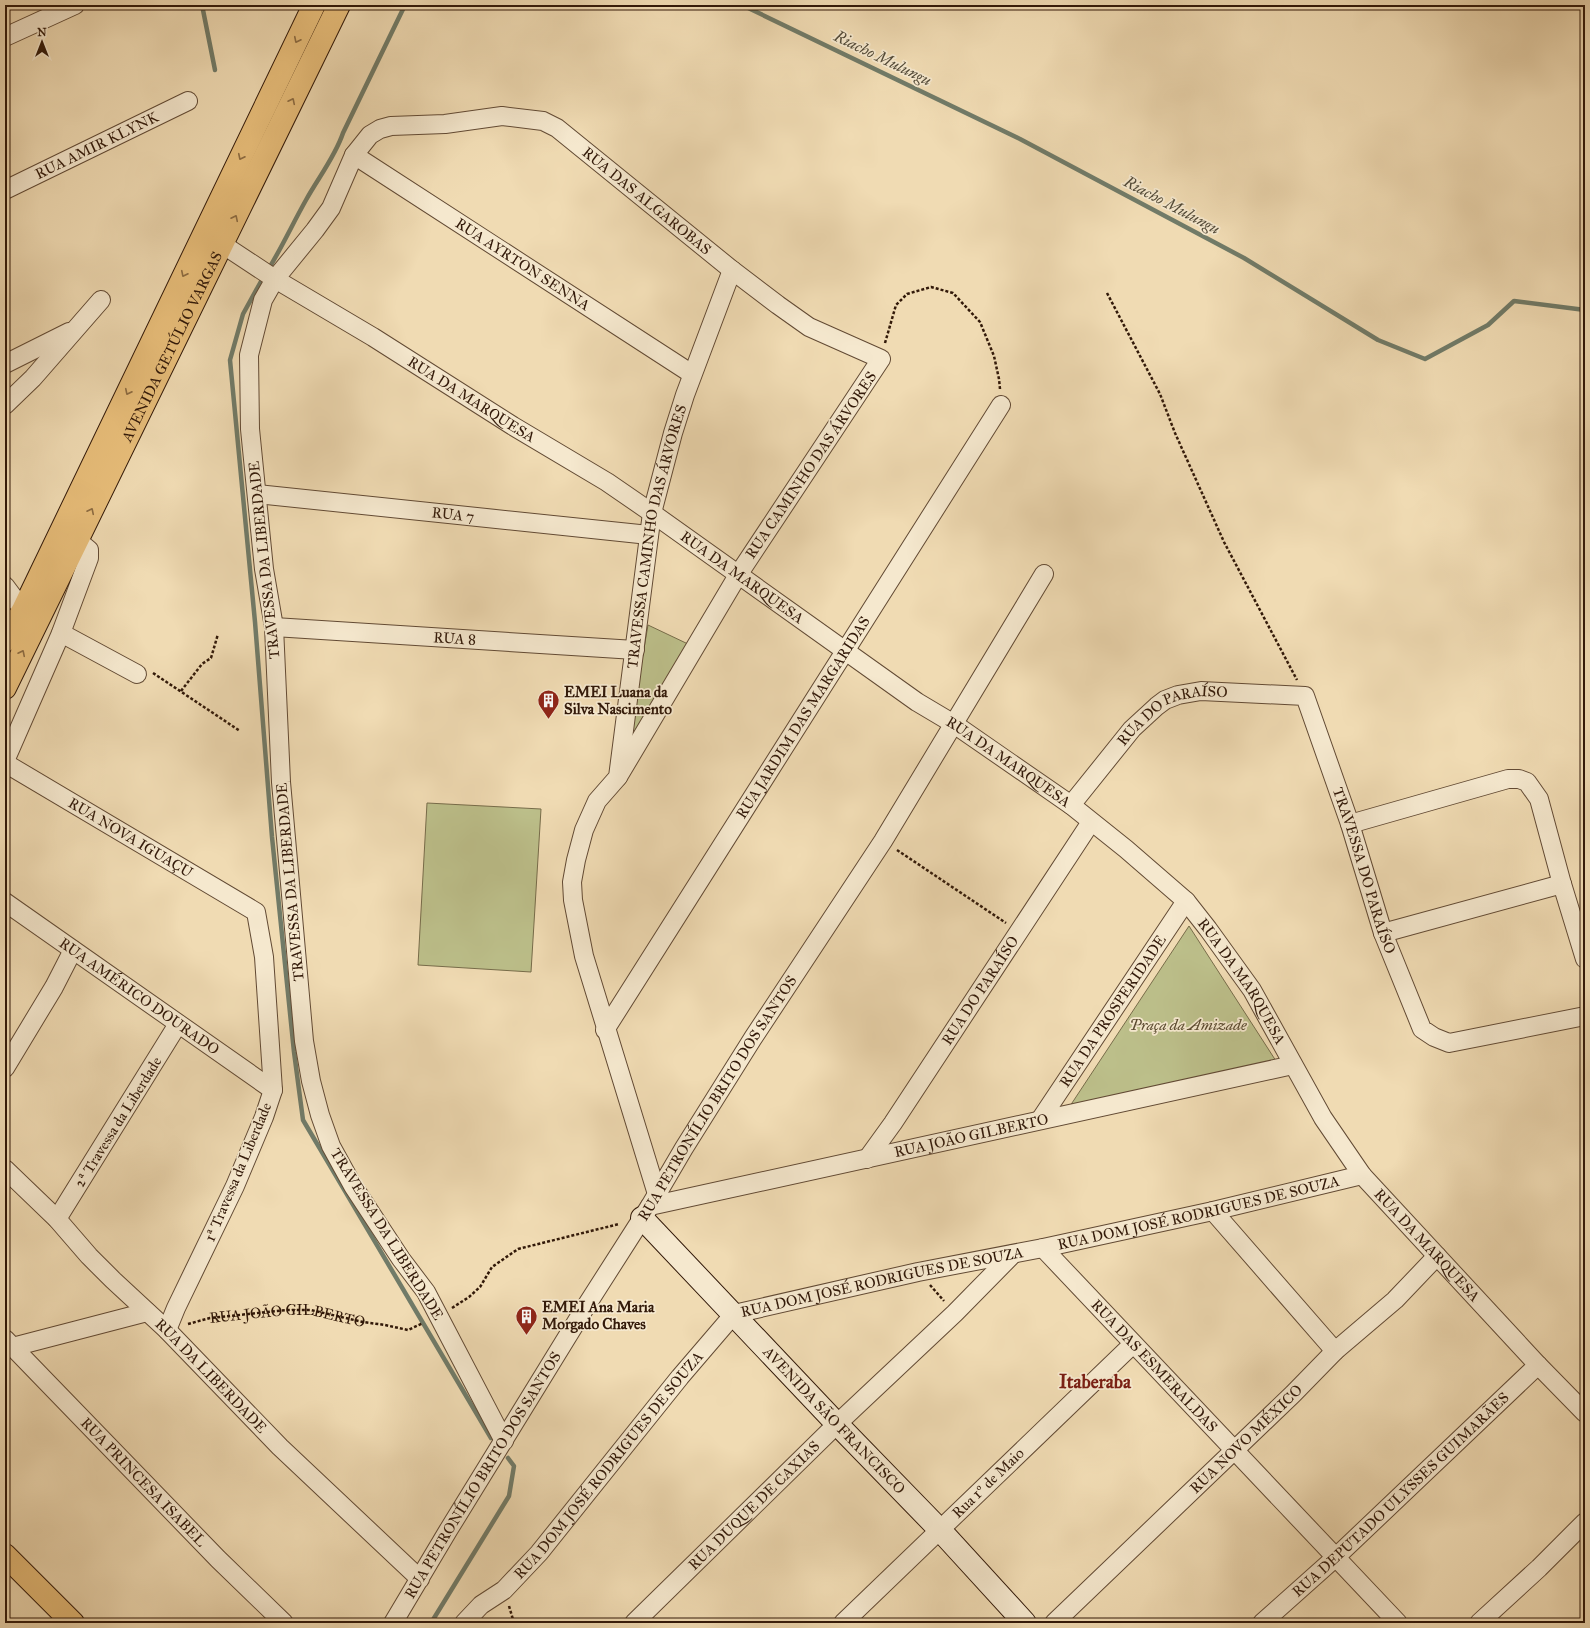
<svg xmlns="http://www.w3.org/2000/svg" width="1590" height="1628" font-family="'IM FELL Great Primer',serif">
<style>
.green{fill:#bcbf8a;stroke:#776c4a}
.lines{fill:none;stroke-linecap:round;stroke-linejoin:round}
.stream{stroke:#717b68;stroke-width:4.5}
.street-casing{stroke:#624a34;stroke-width:20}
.secondary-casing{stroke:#321909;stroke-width:24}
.primary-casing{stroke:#321909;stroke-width:24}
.highway-casing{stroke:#321909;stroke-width:24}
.path{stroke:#321909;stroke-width:2.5;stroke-dasharray:3 2;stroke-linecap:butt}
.street{stroke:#f5e8ce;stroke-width:18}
.secondary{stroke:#f5e8ce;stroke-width:22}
.primary{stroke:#e8be7a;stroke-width:22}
.highway{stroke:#e8be7a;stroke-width:22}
.oneway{stroke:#8d6c42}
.labels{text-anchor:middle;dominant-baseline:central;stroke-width:3.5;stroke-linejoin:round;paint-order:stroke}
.street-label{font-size:15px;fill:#321909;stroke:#f5e8ce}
.poi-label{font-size:15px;font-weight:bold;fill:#321909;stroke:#f5e8ce;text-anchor:start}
.park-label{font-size:15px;font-style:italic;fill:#5b4b30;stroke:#f5e8ce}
.water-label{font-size:16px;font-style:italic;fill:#524a38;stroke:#f5e8ce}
.district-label{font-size:19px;font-weight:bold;fill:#7a1f14;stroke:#f5e8ce}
</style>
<rect width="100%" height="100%" fill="#f0dbb3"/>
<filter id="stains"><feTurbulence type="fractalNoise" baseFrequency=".005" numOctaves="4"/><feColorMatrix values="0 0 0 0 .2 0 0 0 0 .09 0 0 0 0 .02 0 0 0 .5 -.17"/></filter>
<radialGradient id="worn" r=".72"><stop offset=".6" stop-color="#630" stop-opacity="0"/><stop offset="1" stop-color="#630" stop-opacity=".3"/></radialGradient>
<g class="green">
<polygon points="648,625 688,644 627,749"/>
<polygon points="427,803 541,809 531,972 418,965"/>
<polygon points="1189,926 1276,1061 1070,1106"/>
</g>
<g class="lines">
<g class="stream">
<polyline points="202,5 215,70"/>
<polyline points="742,5 1020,139 1244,258 1378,340 1425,359 1488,325 1514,301 1585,310"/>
<path d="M268,270c14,-23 25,-47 38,-70 12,-22 29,-43 37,-67l62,-128"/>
<polyline points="264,276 243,314 230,360 255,622 272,837 294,1052 303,1120 491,1438"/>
<polyline points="431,1623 509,1496 514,1466 508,1458"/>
</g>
<defs>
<g id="street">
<polyline points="5,37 75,5"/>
<path id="s2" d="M354,155l338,219"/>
<path id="s3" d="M5,190l183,-89"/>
<path id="s4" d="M222,244l53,35 98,58 140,89 94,56 45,31 265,189 37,22 117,81 55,44 60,52 22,28 44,61 71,128 39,57 176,190 47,48"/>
<polyline points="5,364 69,332"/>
<polyline points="5,405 33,378 101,300"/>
<path id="s5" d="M257,494l392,41"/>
<polyline points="5,586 23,610"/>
<path id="s6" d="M274,627l361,23"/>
<polyline points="61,633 137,674"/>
<polyline points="5,761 61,633 89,558 89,550 77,540"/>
<path id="s7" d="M5,763l251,149 8,45 9,133 -9,27 -29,69 -59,122 -9,22"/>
<path id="s8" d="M1071,805l61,-76 25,-23 8,-6 13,-5 23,-4 104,5 45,128 33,109 39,96 12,8 15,6 136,-27"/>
<polyline points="1350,824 1508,779 1519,779 1527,782 1539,799 1562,884 1585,959"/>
<path id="s9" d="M5,902l268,188"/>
<polyline points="1383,933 1562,884"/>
<path id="s10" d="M605,1030l396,-625"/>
<polyline points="5,1068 54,987 73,950"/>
<path id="s11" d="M1040,1120l146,-219"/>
<path id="s12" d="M867,1159l26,-36 198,-301"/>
<path id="s13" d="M5,1169l52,50 32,37 24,24 54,50 113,117 140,132"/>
<path id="s14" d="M657,1194l-73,-238 -11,-56 -1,-18 4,-22 8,-30 13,-29 21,-24 34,-264 21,-80 12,-38 47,-125"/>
<path id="s15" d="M650,1206l643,-141"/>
<polyline points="1213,1211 1335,1351"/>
<polyline points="57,1219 178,1024"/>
<path id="s16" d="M1043,1248l355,375"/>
<path id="s17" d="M5,1339l213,220 66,64"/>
<polyline points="5,1349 147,1312"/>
<path id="s18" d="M504,1441l-78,-149 -25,-33 -48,-73 -22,-40 -11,-31 -9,-34 -7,-40 -23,-259 -7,-155 -10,-58 -14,-140 -1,-74 14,-55 12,-21 40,-49 16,-22 23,-53 16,-20 10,-6 11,-3 54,-2 57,-8 41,5 14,7 175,142 46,35 31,22 72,32 -143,216 -120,202"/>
<path id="s19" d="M393,1623l56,-94 139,-226 62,-97 34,-58 69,-110 130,-197 161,-267"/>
<path id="s20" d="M464,1623l17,-18 23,-15 35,-37 141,-176 54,-63 184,-42 125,-24 170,-37 149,-36"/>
<path id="s21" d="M634,1623l203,-199 118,-111 58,-59"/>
<polyline points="843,1623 1133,1344"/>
<path id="s22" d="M1054,1623l239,-229 42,-43 60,-51 42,-44"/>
<path id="s23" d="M1262,1623l74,-66 202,-192"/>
<polyline points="1479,1623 1539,1568 1585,1522"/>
</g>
<g id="secondary">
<path id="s24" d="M642,1218l195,206 103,106 85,93"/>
</g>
<g id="primary">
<polyline points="5,641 23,610 314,5"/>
<path id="s25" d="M5,688l334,-683"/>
</g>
<polyline id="highway" points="5,1555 73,1623"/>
</defs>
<use href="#street" class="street-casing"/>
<use href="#secondary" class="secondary-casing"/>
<use href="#primary" class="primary-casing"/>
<use href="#highway" class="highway-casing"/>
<g class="path">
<polyline points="1107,293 1160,394 1175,433 1224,542 1297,680"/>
<polyline points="885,343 896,305 907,294 931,287 953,293 980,322 994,356 999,379 1000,389"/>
<polyline points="153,673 240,731"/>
<polyline points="181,691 202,664 211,658 218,634"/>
<polyline points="897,850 1006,923"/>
<polyline points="930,1285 944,1301"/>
<polyline points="452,1308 469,1297 480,1287 492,1267 518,1249 619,1224"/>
<path id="s1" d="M188,1324l22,-6 77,-8h24l52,12 22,3 23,5 15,-7"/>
<polyline points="509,1606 514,1623"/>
</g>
<use href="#street" class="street"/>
<use href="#secondary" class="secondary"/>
<use href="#primary" class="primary"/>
<use href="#highway" class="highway"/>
</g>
<defs><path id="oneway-chevron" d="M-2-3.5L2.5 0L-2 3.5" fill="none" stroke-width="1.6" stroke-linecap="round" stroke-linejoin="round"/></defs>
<g class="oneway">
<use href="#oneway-chevron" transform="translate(297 40) rotate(116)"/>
<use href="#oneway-chevron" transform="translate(292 101) rotate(-64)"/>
<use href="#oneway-chevron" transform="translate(241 157) rotate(116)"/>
<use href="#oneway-chevron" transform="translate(235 218) rotate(-64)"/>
<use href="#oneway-chevron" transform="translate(184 274) rotate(116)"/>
<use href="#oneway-chevron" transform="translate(128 392) rotate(116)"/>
<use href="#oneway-chevron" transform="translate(91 511) rotate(-64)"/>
<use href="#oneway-chevron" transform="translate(22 653) rotate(-64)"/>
</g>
<defs>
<symbol id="building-pin" viewBox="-11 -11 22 30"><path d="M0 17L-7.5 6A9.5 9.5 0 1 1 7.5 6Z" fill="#8f2418" stroke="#f5e8ce"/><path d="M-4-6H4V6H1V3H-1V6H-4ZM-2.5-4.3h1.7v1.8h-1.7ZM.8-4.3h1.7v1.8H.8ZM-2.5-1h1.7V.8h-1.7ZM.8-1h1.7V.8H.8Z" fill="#fff"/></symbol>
</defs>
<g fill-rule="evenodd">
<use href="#building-pin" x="536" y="688" width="25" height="34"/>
<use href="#building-pin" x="514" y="1304" width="25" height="34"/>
</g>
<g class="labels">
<g class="street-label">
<text stroke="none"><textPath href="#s3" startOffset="102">RUA AMIR KLYNK</textPath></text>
<text stroke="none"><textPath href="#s18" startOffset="1702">RUA DAS ALGAROBAS</textPath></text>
<text stroke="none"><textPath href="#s2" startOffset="201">RUA AYRTON SENNA</textPath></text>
<text stroke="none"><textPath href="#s25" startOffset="380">AVENIDA GETÚLIO VARGAS</textPath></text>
<text stroke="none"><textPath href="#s4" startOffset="294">RUA DA MARQUESA</textPath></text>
<text transform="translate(811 465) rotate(-56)">RUA CAMINHO DAS ÁRVORES</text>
<text stroke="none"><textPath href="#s5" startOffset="197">RUA 7</textPath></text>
<text stroke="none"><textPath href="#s14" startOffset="685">TRAVESSA CAMINHO DAS ÁRVORES</textPath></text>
<text transform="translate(264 560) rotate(-96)">TRAVESSA DA LIBERDADE</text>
<text stroke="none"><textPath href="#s4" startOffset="618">RUA DA MARQUESA</textPath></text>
<text stroke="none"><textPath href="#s6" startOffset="181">RUA 8</textPath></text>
<text stroke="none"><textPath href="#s10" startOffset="370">RUA JARDIM DAS MARGARIDAS</textPath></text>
<text stroke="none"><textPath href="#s8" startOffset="142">RUA DO PARAÍSO</textPath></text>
<text stroke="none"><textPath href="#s4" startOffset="942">RUA DA MARQUESA</textPath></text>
<text stroke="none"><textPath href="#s7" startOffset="146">RUA NOVA IGUAÇU</textPath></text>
<text stroke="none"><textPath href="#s8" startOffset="467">TRAVESSA DO PARAÍSO</textPath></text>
<text transform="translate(290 882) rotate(-95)">TRAVESSA DA LIBERDADE</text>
<text stroke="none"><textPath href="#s4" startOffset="1266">RUA DA MARQUESA</textPath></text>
<text stroke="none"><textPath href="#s12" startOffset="203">RUA DO PARAÍSO</textPath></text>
<text stroke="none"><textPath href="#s9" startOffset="164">RUA AMÉRICO DOURADO</textPath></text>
<text stroke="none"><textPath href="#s11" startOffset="131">RUA DA PROSPERIDADE</textPath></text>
<text stroke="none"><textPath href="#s19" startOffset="617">RUA PETRONÍLIO BRITO DOS SANTOS</textPath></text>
<text transform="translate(118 1122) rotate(-58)">2ª Travessa da Liberdade</text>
<text stroke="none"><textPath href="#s15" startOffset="329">RUA JOÃO GILBERTO</textPath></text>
<text transform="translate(238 1172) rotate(-67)">1ª Travessa da Liberdade</text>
<text stroke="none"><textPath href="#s20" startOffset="887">RUA DOM JOSÉ RODRIGUES DE SOUZA</textPath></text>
<text transform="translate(387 1234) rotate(58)">TRAVESSA DA LIBERDADE</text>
<text stroke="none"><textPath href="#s4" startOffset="1590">RUA DA MARQUESA</textPath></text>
<text stroke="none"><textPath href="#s20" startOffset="563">RUA DOM JOSÉ RODRIGUES DE SOUZA</textPath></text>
<text stroke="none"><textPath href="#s1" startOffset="101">RUA JOÃO GILBERTO</textPath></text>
<text stroke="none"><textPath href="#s16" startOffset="162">RUA DAS ESMERALDAS</textPath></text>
<text stroke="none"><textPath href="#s13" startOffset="292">RUA DA LIBERDADE</textPath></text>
<text stroke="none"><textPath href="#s24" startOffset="279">AVENIDA SÃO FRANCISCO</textPath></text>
<text stroke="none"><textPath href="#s22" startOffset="266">RUA NOVO MÉXICO</textPath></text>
<text stroke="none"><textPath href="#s20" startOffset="215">RUA DOM JOSÉ RODRIGUES DE SOUZA</textPath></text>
<text stroke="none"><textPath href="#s19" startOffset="173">RUA PETRONÍLIO BRITO DOS SANTOS</textPath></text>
<text stroke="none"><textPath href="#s17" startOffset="199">RUA PRINCESA ISABEL</textPath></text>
<text transform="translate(988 1483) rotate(-44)">Rua 1º de Maio</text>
<text stroke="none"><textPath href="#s23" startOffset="189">RUA DEPUTADO ULYSSES GUIMARÃES</textPath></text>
<text stroke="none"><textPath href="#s21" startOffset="168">RUA DUQUE DE CAXIAS</textPath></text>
</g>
<g class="poi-label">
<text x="564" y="692">EMEI Luana da<tspan x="564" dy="17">Silva Nascimento</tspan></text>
<text x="542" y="1307">EMEI Ana Maria<tspan x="542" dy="17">Morgado Chaves</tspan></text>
</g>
<g class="park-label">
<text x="1188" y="1025">Praça da Amizade</text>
</g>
<g class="water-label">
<text transform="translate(883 58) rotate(26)">Riacho Mulungu</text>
<text transform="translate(1172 205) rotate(28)">Riacho Mulungu</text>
</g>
<g class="district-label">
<text x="1095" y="1381">Itaberaba</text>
</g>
</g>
<rect width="1590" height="1628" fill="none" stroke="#f0dbb3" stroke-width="20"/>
<rect x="6" y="6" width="1578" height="1616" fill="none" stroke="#321909" stroke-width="2"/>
<rect x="10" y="10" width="1570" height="1608" fill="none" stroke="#321909"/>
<g transform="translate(42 42)" stroke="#f5e8ce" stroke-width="3" paint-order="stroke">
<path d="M0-3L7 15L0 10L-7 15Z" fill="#321909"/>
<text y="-6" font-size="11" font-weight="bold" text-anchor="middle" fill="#321909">N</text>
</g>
<rect width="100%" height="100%" filter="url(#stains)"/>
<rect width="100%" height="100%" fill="url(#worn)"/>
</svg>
